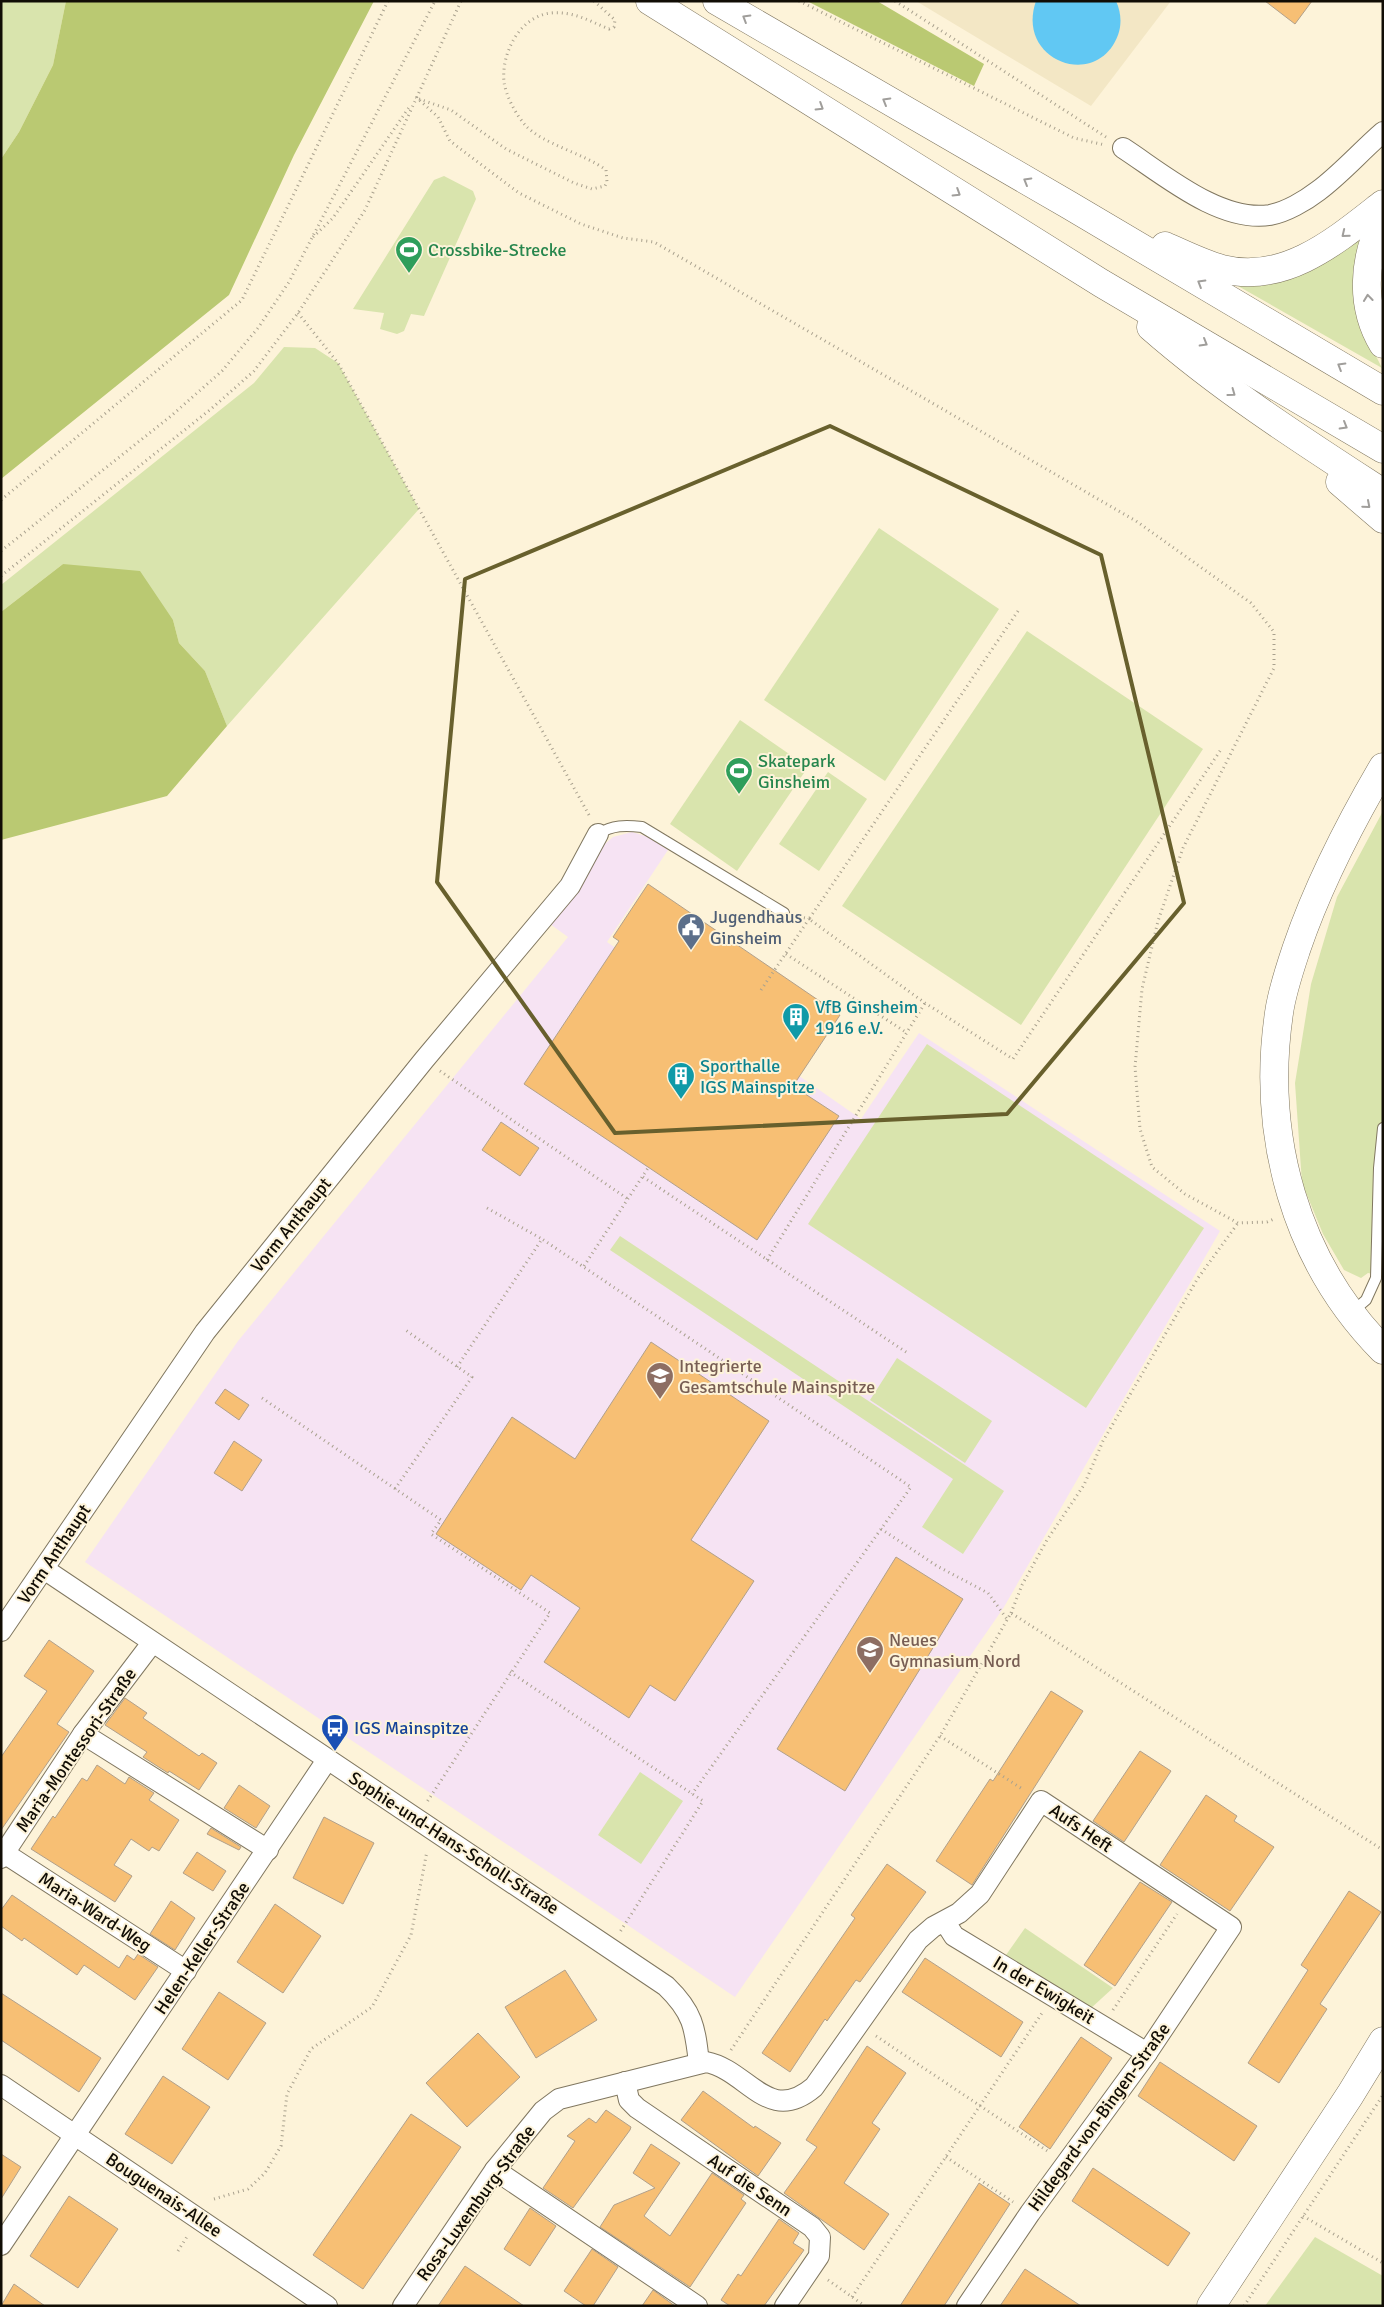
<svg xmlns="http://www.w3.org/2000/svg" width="1384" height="2307" font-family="Signika,sans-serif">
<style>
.built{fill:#f3e7c5}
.education{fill:#f6e3f3}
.green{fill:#d9e4ad}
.forest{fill:#bac972}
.water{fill:#61c8f3}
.building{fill:#f7bf74;stroke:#b1a08b}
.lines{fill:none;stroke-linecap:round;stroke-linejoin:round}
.service-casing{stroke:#807760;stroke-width:12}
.minor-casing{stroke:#807760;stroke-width:22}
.secondary-casing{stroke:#807760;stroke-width:29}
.motorway-casing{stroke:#807760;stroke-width:29}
.path{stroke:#a9a18e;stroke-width:3;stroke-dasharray:1 4;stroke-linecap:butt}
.service{stroke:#fff;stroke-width:10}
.minor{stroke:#fff;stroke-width:20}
.secondary{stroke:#fff;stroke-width:28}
.motorway{stroke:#fff;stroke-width:28}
.oneway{stroke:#a09e9b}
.marked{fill:none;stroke:#68602d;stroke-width:4;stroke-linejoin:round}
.labels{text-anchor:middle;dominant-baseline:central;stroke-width:4;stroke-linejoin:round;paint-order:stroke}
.leisure-label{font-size:18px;fill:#27864d;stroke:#fdf3d9;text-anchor:start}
.service-label{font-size:18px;fill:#4e5e75;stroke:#fdf3d9;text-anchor:start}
.culture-label{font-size:18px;fill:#0d838f;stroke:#fdf3d9;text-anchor:start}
.street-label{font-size:18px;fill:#110d05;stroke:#fdf3d9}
.education-label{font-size:18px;fill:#785e54;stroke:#fdf3d9;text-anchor:start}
.transit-label{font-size:18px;fill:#164399;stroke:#fdf3d9;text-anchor:start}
</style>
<rect width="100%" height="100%" fill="#fdf3d9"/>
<polygon class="built" points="916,1 1171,1 1091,106"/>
<polygon class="education" points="632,832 648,837 668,850 607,942 861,1119 919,1033 1220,1231 1004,1607 735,1997 85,1562 238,1341 568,937 550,924 599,849 613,837"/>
<g class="green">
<polygon points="1,1 66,1 53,65 19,132 1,159"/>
<polygon points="444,176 473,191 476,199 424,316 411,314 404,331 397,334 380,329 384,313 353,309 434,180"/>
<polygon points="1375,218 1371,346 1382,368 1238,286 1258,284"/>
<polygon points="284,347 315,348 338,363 419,509 227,726 205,671 179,643 173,620 63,564 1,612 1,585 254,383"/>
<polygon points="879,528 999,609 885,781 764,700"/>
<polygon points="1027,631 1203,749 1021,1025 842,906"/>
<polygon points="740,720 808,767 737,871 670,824"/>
<polygon points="828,772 867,799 819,871 779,844"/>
<polygon points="1383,811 1383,1276 1368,1273 1361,1278 1344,1270 1323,1234 1302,1183 1295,1083 1311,984 1337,897"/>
<polygon points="927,1044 1204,1228 1086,1408 808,1224"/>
<polygon points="620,1236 1004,1491 963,1554 922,1527 953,1479 610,1250"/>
<polygon points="897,1358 992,1421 965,1463 870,1400"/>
<polygon points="640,1772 683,1801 641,1864 598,1835"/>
<polygon points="1025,1928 1113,1988 1090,2009 1006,1955"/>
<polygon points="1315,2237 1383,2276 1383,2306 1265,2306"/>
</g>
<g class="forest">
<polygon points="66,1 374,1 294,155 229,295 1,479 1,159 19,132 53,65"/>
<polygon points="807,1 877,1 984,64 974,86"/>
<polygon points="63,564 140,571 173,620 179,643 205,671 227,726 167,796 1,840 1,612"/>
</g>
<path class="water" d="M1036,1h80c5,11 6,23 2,34 -21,56 -103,26 -82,-34z"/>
<g class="building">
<polygon points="1265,1 1312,1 1295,24"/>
<polygon points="648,884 840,1015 793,1086 839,1116 757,1240 524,1084 619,941 613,937"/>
<polygon points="501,1122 539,1148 520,1176 482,1150"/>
<polygon points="651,1342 769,1421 691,1540 754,1581 675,1701 650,1685 629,1718 544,1662 580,1608 531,1575 521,1590 436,1534 512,1417 575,1459"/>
<polygon points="225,1389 249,1405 239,1420 215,1403"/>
<polygon points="234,1441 262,1460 242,1491 214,1473"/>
<polygon points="896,1557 963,1599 845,1791 777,1749"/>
<polygon points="49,1640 94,1671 57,1724 69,1732 1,1830 1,1757 47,1691 24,1676"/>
<polygon points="1051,1691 1083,1711 972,1885 936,1861 990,1779 993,1781"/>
<polygon points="125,1698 147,1713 143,1718 199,1756 202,1753 217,1763 199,1790 169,1771 168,1773 143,1757 147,1752 105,1725"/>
<polygon points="1140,1751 1171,1771 1124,1842 1093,1821"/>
<polygon points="97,1765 125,1784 129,1777 154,1793 149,1800 179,1820 159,1851 152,1847 149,1851 131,1839 114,1865 132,1876 115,1902 31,1849 53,1816 55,1818 82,1778 87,1781"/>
<polygon points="239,1785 270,1806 256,1828 224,1808"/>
<polygon points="1206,1795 1237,1816 1234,1821 1274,1847 1230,1911 1160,1865"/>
<polygon points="324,1817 374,1843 343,1904 293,1878"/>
<polygon points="211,1828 241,1847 239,1850 207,1834"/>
<polygon points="197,1852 226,1871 213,1891 183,1873"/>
<polygon points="887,1864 926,1892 860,1982 856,1980 827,2021 825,2019 790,2072 762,2053 855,1918 851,1915"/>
<polygon points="1140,1882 1172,1902 1115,1986 1084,1965"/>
<polygon points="1349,1891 1381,1912 1320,2004 1327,2009 1279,2083 1248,2063 1308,1970 1301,1965"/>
<polygon points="12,1895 119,1968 127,1955 134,1960 138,1954 158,1967 135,2000 84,1965 77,1975 24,1938 22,1941 1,1926 1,1910"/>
<polygon points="171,1901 195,1918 175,1950 150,1934"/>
<polygon points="275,1904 321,1936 283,1993 237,1962"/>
<polygon points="925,1958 1023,2022 1001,2057 902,1992"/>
<polygon points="565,1970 597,2020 536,2058 505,2007"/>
<polygon points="219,1992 266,2023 228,2080 182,2049"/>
<polygon points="1,1993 101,2058 79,2092 1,2040"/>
<polygon points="478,2033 520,2077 467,2127 426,2083"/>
<polygon points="1081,2037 1112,2058 1050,2149 1019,2127"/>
<polygon points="867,2046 906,2073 872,2123 880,2129 844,2183 889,2214 864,2250 784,2193 817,2147 806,2140"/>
<polygon points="1160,2062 1257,2126 1234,2161 1138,2096"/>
<polygon points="163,2076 210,2107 172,2164 125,2134"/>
<polygon points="703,2091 754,2128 755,2126 781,2143 758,2176 681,2120"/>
<polygon points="606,2110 631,2127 630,2130 573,2208 543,2188 575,2141 567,2136 589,2118 596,2123"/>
<polygon points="411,2114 461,2147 363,2289 313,2255"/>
<polygon points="651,2144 680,2163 644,2216 670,2236 712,2173 744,2195 741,2199 746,2203 690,2287 600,2227 614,2205 655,2188 633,2173"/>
<polygon points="1,2154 21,2167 1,2199"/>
<polygon points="1093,2168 1190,2233 1168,2266 1072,2201"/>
<polygon points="979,2183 1010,2204 944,2306 900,2306"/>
<polygon points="69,2196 118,2229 78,2288 30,2256"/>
<polygon points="530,2208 556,2226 530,2266 504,2249"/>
<polygon points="779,2219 799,2233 793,2243 804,2250 764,2306 730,2306 721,2300 738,2274 741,2276"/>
<polygon points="592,2249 618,2267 593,2306 586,2306 564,2291"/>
<polygon points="465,2266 524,2306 438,2306"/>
<polygon points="1025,2269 1081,2306 1000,2306"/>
<polygon points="14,2284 45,2306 1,2306"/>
<polygon points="653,2290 675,2306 642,2306"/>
</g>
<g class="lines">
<defs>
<g id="service">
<path d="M598,834c15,-9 27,-9 44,-7l142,86"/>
<polyline points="1353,1311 1366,1300 1376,1278 1379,1168 1383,1128"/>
</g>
<g id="minor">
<path d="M1123,148c40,26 97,75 147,67 16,-3 35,-14 48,-24 23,-17 43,-40 65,-59"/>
<path d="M44,1569l622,417c27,26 29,41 33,77"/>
<polyline points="1,1631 205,1332 424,1060 570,886 598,834"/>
<polyline points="83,1734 268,1850"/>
<polyline points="4,1853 186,1971"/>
<polyline points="1,1858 83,1734 152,1643"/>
<polyline points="945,1922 954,1936 1147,2053"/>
<polyline points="625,2082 629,2100 637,2108 812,2227 820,2237 819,2256 785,2306"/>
<polyline points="1,2085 327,2306"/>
<polyline points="495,2170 697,2306"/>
<polyline points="1,2245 327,1760"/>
<path d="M403,2306l92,-136 48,-59 16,-12 147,-37c42,8 62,64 108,25l104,-147 15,-13 26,-14 21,-19 61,-93 190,126 -84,126 -117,160 -63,93"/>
</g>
<polyline id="secondary" points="1211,2306 1350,2095 1383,2041"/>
<g id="motorway">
<polyline points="650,1 1101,283 1383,449"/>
<polyline points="717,1 1069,205 1383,391"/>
<path d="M1383,220c-20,39 -23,86 0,124"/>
<path d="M1165,246c18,8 38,18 57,23 63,16 115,-29 161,-65"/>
<path d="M1151,327c72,63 152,114 232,166"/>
<polyline points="1340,482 1383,519"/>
<path d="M1383,767c-34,58 -64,116 -86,180 -7,21 -15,44 -18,66 -18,123 16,248 104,337"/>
</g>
</defs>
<use href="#service" class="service-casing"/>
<use href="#minor" class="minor-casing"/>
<use href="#secondary" class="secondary-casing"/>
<use href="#motorway" class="motorway-casing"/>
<g class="path">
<polyline points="799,1 1074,138 1105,145"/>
<polyline points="895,1 1106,137"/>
<polyline points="416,97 438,117 450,141 519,193 581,224 623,238 654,242 1136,521 1251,603 1274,632 1274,668 1183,848 1158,921 1142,989 1135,1067 1140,1129 1152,1167 1185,1194 1238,1223 1267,1222 1276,1218"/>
<path d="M419,99l32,11 55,39 68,34 18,6 13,-3 2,-4 -1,-12c-21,-16 -63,-26 -80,-44 -10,-11 -20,-30 -22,-44 -3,-29 16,-66 47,-69 23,-2 38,8 58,16l5,-2 1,-7 -21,-19"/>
<polyline points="313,237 333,218 410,106"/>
<polyline points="298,313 338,363 589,815"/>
<polyline points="1,500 242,300 388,1"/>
<polyline points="1,551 171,416 222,371 258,328 289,282 435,1"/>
<polyline points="1,576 211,409 254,371 298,313 365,210 461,1"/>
<polyline points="1018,611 809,919 925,1003 1013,1059 1222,748"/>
<polyline points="786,954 907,1033"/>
<polyline points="761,990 809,919 797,916"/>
<polyline points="440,1071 628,1199"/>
<polyline points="643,1177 909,1354"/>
<polyline points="487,1208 542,1239"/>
<polyline points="767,1260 925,1003"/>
<polyline points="584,1266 648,1168"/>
<polyline points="457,1367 542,1239 911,1487 692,1794"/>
<polyline points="262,1398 441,1520 431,1534 550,1613 427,1802"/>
<polyline points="395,1489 472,1377 404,1329"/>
<polyline points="881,1529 937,1566 988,1593 1007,1619"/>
<polyline points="1011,1613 1022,1585 1047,1540 1084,1485 1103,1441 1198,1278 1238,1223"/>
<polyline points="510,1672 703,1801 620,1932"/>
<polyline points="940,1736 1024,1790"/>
<polyline points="1113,2010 1177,1914"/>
<polyline points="876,2036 1049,2152"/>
<polyline points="731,2050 940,1736 1011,1613 1383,1850"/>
<polyline points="946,2157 1013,2202"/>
<polyline points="214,2199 248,2189 265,2173 281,2146 287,2094 311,2049 372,2007 411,1935 427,1851"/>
<polyline points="1303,2216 1383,2263"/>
<polyline points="178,2251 188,2235"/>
<polyline points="828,2280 865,2306"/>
<polyline points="852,2297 1042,2013"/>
<polyline points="1244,2306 1383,2095"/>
</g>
<use href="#service" class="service"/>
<use href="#minor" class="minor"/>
<use href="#secondary" class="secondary"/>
<use href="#motorway" class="motorway"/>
</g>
<defs><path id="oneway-chevron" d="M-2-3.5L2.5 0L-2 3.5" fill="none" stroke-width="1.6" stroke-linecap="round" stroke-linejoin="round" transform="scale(1.25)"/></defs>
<g class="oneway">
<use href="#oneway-chevron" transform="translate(746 18) rotate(-149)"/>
<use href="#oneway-chevron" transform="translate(886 101) rotate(-150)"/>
<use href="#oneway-chevron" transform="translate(820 107) rotate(32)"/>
<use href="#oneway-chevron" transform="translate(1027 181) rotate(-150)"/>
<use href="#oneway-chevron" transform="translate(957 193) rotate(32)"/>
<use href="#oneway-chevron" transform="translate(1345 234) rotate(141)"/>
<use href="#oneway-chevron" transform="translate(1201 283) rotate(-149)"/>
<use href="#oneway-chevron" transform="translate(1368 298) rotate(-96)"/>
<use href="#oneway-chevron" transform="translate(1204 343) rotate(30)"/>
<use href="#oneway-chevron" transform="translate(1341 366) rotate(-149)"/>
<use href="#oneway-chevron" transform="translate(1232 393) rotate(36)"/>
<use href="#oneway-chevron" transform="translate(1344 426) rotate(30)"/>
<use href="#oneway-chevron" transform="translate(1367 505) rotate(41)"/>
</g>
<path class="marked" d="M830,426l271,129 83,348 -177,211 -392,19 -178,-251 28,-303z"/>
<defs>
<symbol id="stadium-pin" viewBox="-11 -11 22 30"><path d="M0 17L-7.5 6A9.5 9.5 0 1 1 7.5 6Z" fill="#2e9e5b" stroke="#fdf3d9"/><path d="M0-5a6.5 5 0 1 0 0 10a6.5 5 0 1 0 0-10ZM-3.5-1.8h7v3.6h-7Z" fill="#fff"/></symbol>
<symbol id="civic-pin" viewBox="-11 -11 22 30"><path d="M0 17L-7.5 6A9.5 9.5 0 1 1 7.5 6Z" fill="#5c6f8a" stroke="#fdf3d9"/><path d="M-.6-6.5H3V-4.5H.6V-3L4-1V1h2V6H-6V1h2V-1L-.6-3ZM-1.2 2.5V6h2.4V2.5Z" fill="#fff"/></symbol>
<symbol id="building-pin" viewBox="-11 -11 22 30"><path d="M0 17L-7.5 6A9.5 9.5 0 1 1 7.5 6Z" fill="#0f9aa8" stroke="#fdf3d9"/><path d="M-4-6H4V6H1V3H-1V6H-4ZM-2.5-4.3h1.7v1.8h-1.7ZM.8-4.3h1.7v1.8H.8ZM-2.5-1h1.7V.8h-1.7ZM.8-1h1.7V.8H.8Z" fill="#fff"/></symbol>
<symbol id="school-pin" viewBox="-11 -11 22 30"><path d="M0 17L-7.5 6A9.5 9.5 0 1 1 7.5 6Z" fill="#8d6e63" stroke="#fdf3d9"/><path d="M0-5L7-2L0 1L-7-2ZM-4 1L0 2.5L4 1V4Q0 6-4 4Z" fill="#fff"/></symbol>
<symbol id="bus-pin" viewBox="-11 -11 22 30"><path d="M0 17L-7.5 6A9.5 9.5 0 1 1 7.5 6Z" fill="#1a4fb4" stroke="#fdf3d9"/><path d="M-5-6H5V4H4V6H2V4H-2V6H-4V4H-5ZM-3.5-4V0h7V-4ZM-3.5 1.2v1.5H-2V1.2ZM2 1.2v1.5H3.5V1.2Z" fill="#fff"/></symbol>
</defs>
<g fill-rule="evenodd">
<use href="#stadium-pin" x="393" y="234" width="32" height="43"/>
<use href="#stadium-pin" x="723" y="755" width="32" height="43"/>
<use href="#civic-pin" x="675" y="911" width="32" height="43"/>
<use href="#building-pin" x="780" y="1001" width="32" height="43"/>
<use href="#building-pin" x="665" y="1060" width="32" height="43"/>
<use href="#school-pin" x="644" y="1360" width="32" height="43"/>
<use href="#school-pin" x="854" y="1634" width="32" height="43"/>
<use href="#bus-pin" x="319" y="1712" width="32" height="43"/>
</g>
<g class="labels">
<g class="leisure-label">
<text x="428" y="250">Crossbike-Strecke</text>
<text x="758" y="761">Skatepark<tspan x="758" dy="21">Ginsheim</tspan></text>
</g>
<g class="service-label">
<text x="710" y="917">Jugendhaus<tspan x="710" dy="21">Ginsheim</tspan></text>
</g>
<g class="culture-label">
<text x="815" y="1007">VfB Ginsheim<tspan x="815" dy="21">1916 e.V.</tspan></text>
<text x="700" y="1066">Sporthalle<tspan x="700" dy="21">IGS Mainspitze</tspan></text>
</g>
<g class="street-label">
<text transform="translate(291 1225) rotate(-51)">Vorm Anthaupt</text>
<text transform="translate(54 1554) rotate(-56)">Vorm Anthaupt</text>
<text transform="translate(76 1750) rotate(-55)">Maria-Montessori-Straße</text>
<text transform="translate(1081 1828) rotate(34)">Aufs Heft</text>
<text transform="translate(454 1843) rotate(33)">Sophie-und-Hans-Scholl-Straße</text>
<text transform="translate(95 1912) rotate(33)">Maria-Ward-Weg</text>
<text transform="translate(202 1948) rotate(-56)">Helen-Keller-Straße</text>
<text transform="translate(1044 1990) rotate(31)">In der Ewigkeit</text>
<text transform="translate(1099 2117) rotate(-54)">Hildegard-von-Bingen-Straße</text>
<text transform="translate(750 2185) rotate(34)">Auf die Senn</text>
<text transform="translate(164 2195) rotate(34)">Bouguenais-Allee</text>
<text transform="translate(476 2203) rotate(-54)">Rosa-Luxemburg-Straße</text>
</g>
<g class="education-label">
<text x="679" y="1366">Integrierte<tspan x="679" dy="21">Gesamtschule Mainspitze</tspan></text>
<text x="889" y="1640">Neues<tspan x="889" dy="21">Gymnasium Nord</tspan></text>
</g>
<g class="transit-label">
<text x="354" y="1728">IGS Mainspitze</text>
</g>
</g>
<rect width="1384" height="2307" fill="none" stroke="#110d05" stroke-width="5"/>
</svg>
